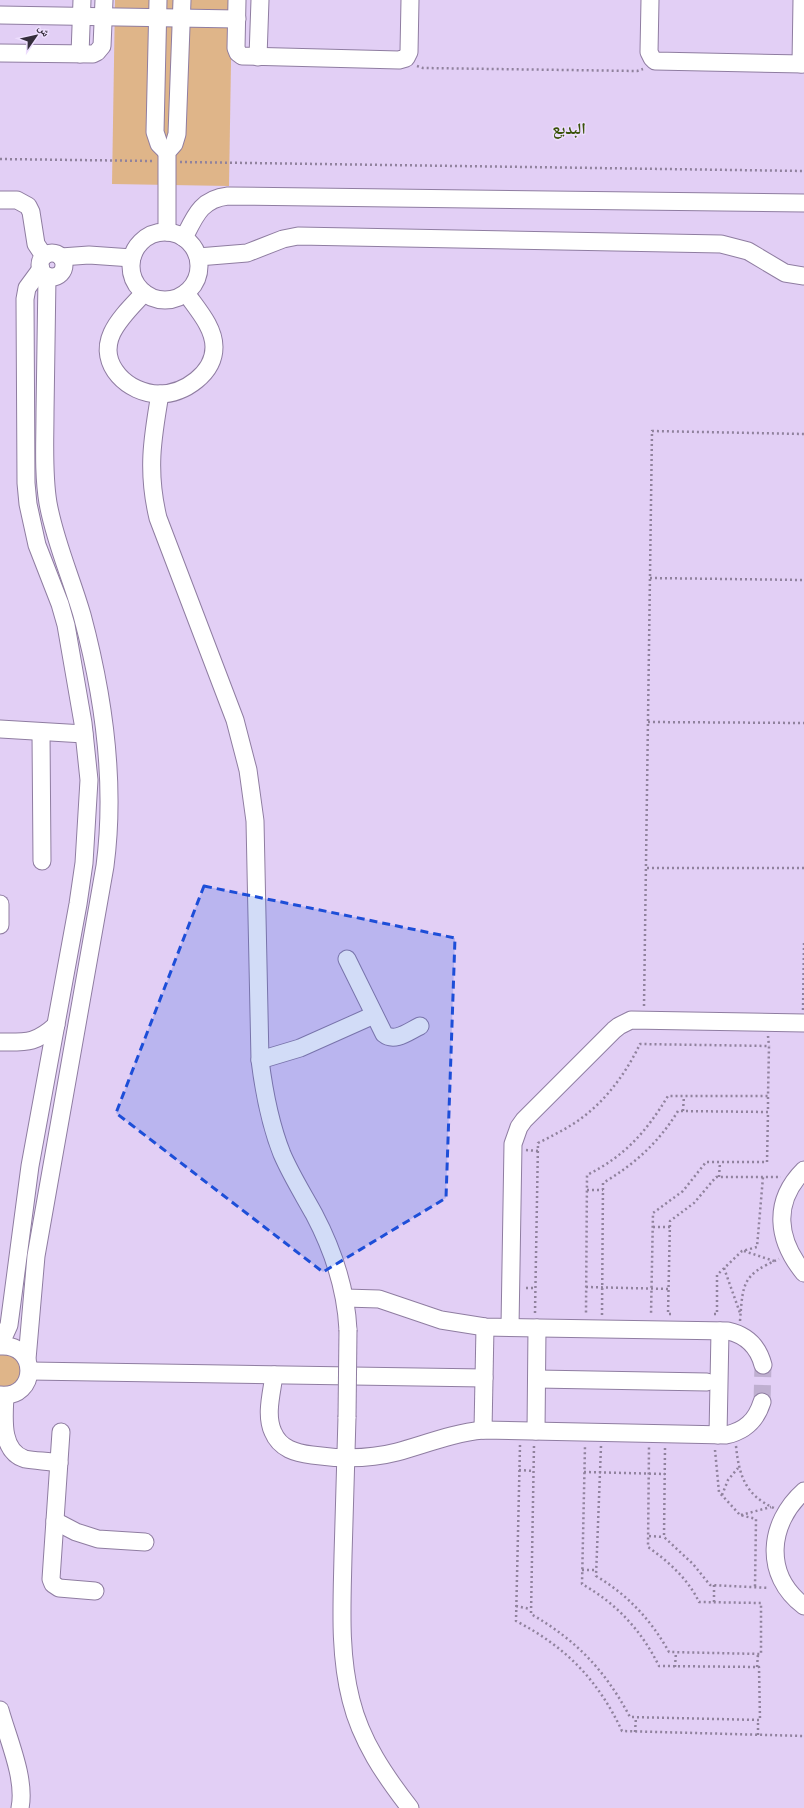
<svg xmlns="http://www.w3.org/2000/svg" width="804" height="1808" font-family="Manrope,'Noto Naskh Arabic',sans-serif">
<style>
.green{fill:#dfb589}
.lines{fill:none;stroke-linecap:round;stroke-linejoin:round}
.minor-tunnel{stroke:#bfafd0;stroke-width:17;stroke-dasharray:17 8;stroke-linecap:butt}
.minor-casing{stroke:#8f7da1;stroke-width:19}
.path{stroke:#90829d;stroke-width:2.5;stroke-dasharray:2 3;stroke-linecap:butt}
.minor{stroke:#fff;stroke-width:17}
.minor-bridge-casing{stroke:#8f7da1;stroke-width:19;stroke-linecap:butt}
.minor-bridge{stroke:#fff;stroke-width:17}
.marked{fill:#1d4ed8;fill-opacity:0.2;stroke:#1d4ed8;stroke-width:3;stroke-dasharray:8 5;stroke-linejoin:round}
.labels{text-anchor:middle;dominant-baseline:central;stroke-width:3;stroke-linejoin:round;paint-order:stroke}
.district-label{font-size:16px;font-weight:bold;fill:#3a5309;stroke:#eddefd}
</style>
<rect width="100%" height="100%" fill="#e2cff5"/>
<g class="green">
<polygon points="115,0 232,0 229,186 112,184"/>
<polygon points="0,1351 17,1352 23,1383 0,1388"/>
</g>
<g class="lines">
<polyline class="minor-tunnel" points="762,1402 763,1365"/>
<defs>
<g id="minor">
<polyline points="158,0 155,132 159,144 167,152"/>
<polyline points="237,0 236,48 238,53 242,56 399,60 406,58 409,52 410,0"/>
<polyline points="650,0 649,52 652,58 655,61 804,64"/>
<polyline points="0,15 237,19"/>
<polyline points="0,53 93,54 97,52 102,46 104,0"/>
<polyline points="80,54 82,0"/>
<polyline points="258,57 260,0"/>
<polyline points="801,64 802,0"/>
<polyline points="0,200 17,200 28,206 31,212 36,244 44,256"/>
<polyline points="167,232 167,152 174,144 177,134 182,0"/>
<circle cx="165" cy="266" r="34"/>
<path d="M184,238c11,-22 17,-39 44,-42l576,7"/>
<circle cx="52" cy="265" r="12"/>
<polyline points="61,257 89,255 132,258"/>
<polyline points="198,257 247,253 283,239 298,236 721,244 748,251 785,273 804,276"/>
<path d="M144,293c-11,12 -25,25 -32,40 -15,32 17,61 47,61 26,0 55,-21 55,-47 0,-20 -17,-38 -28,-54"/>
<path d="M160,394c-8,46 -13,78 -2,124l77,202 13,50 7,51 5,239c4,32 10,64 22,94 9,21 21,40 32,60 19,36 32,75 34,116"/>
<polyline points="0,729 84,734"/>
<polyline points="41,732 42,861"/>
<polyline points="0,925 0,904"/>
<path d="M347,959l37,75c11,9 25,-3 36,-8"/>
<path d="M0,1042c26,0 35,2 56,-17"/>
<polyline points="260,1060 300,1048 374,1015"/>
<path d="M804,1170c-32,32 -27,70 0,103"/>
<path d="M345,1298l34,1 62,21 44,7 243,4c18,4 30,15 35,34"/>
<polyline points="510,1327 513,1144 519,1127 524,1120 614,1030 619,1026 631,1020 804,1023"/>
<polyline points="0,1345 9,1325 30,1166 78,904 84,863 89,780 83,723 66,625 60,604 37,545 28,504 26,483 25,299 27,288 41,269"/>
<path d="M0,1346c39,-3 38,53 0,49"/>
<path d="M27,1359l9,-103 69,-390c11,-84 -1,-169 -23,-251 -11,-38 -27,-73 -34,-112 -5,-30 -3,-61 -3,-91 1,-45 1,-91 2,-136"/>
<polyline points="30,1371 484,1378"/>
<path d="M274,1375c-2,17 -9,40 -1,57 7,17 23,21 39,23 28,4 58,4 85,-3 29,-8 56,-19 86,-22l243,5c19,-4 30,-14 36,-33"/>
<polyline points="537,1379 707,1382"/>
<path d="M5,1396c-1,21 -5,55 20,63 11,2 23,2 34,4"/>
<path d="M347,1417c-1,46 -3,93 -4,139 -1,49 -4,97 8,144 10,41 34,76 59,108"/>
<polyline points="483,1430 485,1327"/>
<polyline points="536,1431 537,1328"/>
<polyline points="61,1432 51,1579 53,1584 59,1588 95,1591"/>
<polyline points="718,1435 720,1331"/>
<path d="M804,1491c-36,32 -41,84 0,115"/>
<polyline points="55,1521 76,1532 98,1539 145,1542"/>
<path d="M0,1710c8,29 26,69 20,98"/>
</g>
</defs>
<use href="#minor" class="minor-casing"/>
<g class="path">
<polyline points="417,66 423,68 637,71 643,69"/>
<polyline points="0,159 153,161"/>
<polyline points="180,162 804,171"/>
<polyline points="650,578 804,580"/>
<polyline points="648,722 804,723"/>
<polyline points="647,868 804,868"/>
<polyline points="644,1006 652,431 804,434"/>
<polyline points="803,1010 804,943"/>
<polyline points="768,1036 769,1046"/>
<polyline points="768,1097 768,1112"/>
<polyline points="683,1111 684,1096"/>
<polyline points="526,1150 538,1151"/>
<polyline points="719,1177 720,1162"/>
<polyline points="587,1190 603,1190"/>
<polyline points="653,1227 670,1227"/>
<polyline points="744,1251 774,1261"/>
<polyline points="724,1268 740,1313"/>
<polyline points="586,1287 669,1289"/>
<polyline points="526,1288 535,1288"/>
<path d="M535,1313l3,-170c12,-6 24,-12 35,-19 30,-19 52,-49 67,-80l129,2 -1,50h-100c-22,36 -43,60 -81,79l-1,138"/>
<polyline points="671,1314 668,1314 670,1221 694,1203 716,1177 781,1177"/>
<polyline points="714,1314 717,1314 717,1275 742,1251 757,1247 763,1177"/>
<path d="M602,1315l1,-132c32,-19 56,-41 75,-72l90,1 -1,50h-61l-23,29 -30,22 -2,102"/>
<path d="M740,1321c3,-38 2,-46 39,-62"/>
<path d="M520,1445l-4,176c50,26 82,59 106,110l182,5"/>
<path d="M534,1446l-3,168c45,26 74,56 99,103l130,3 -1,-53 -100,-1c-18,-36 -42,-62 -77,-82l3,-138"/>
<path d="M601,1446l-5,130c32,19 55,44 73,76l92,2v-51l-62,-1c-11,-23 -30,-40 -51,-55l1,-100"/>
<path d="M736,1446c3,29 9,49 38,62"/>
<polyline points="665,1448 664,1537 693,1564 710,1585 769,1588"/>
<polyline points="715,1450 719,1492 740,1515 756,1519 755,1587"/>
<polyline points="519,1470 533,1471"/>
<polyline points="584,1472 665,1474"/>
<polyline points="722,1495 728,1480 738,1468"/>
<polyline points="741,1515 771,1507"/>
<polyline points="649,1536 664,1537"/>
<polyline points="582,1570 596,1570"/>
<polyline points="714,1602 714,1585"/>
<polyline points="516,1606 530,1609"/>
<polyline points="675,1667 676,1652"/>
<polyline points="757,1667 758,1654"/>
<polyline points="635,1732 636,1717"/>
<polyline points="758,1735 758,1720"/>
</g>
<use href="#minor" class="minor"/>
<defs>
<polyline id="minor-bridge" points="347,1417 348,1330"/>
</defs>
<use href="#minor-bridge" class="minor-bridge-casing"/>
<use href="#minor-bridge" class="minor-bridge"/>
</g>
<path class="marked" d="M204,886l251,52 -9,260 -123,74 -207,-159z"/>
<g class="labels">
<g class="district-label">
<text x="569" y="128">البديع</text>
</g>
</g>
<g transform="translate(36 36) rotate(56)" stroke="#eddefd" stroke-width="3" paint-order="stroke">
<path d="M0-3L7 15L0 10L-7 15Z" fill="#342d3b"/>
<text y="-6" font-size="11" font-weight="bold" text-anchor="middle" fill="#342d3b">ش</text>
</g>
</svg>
